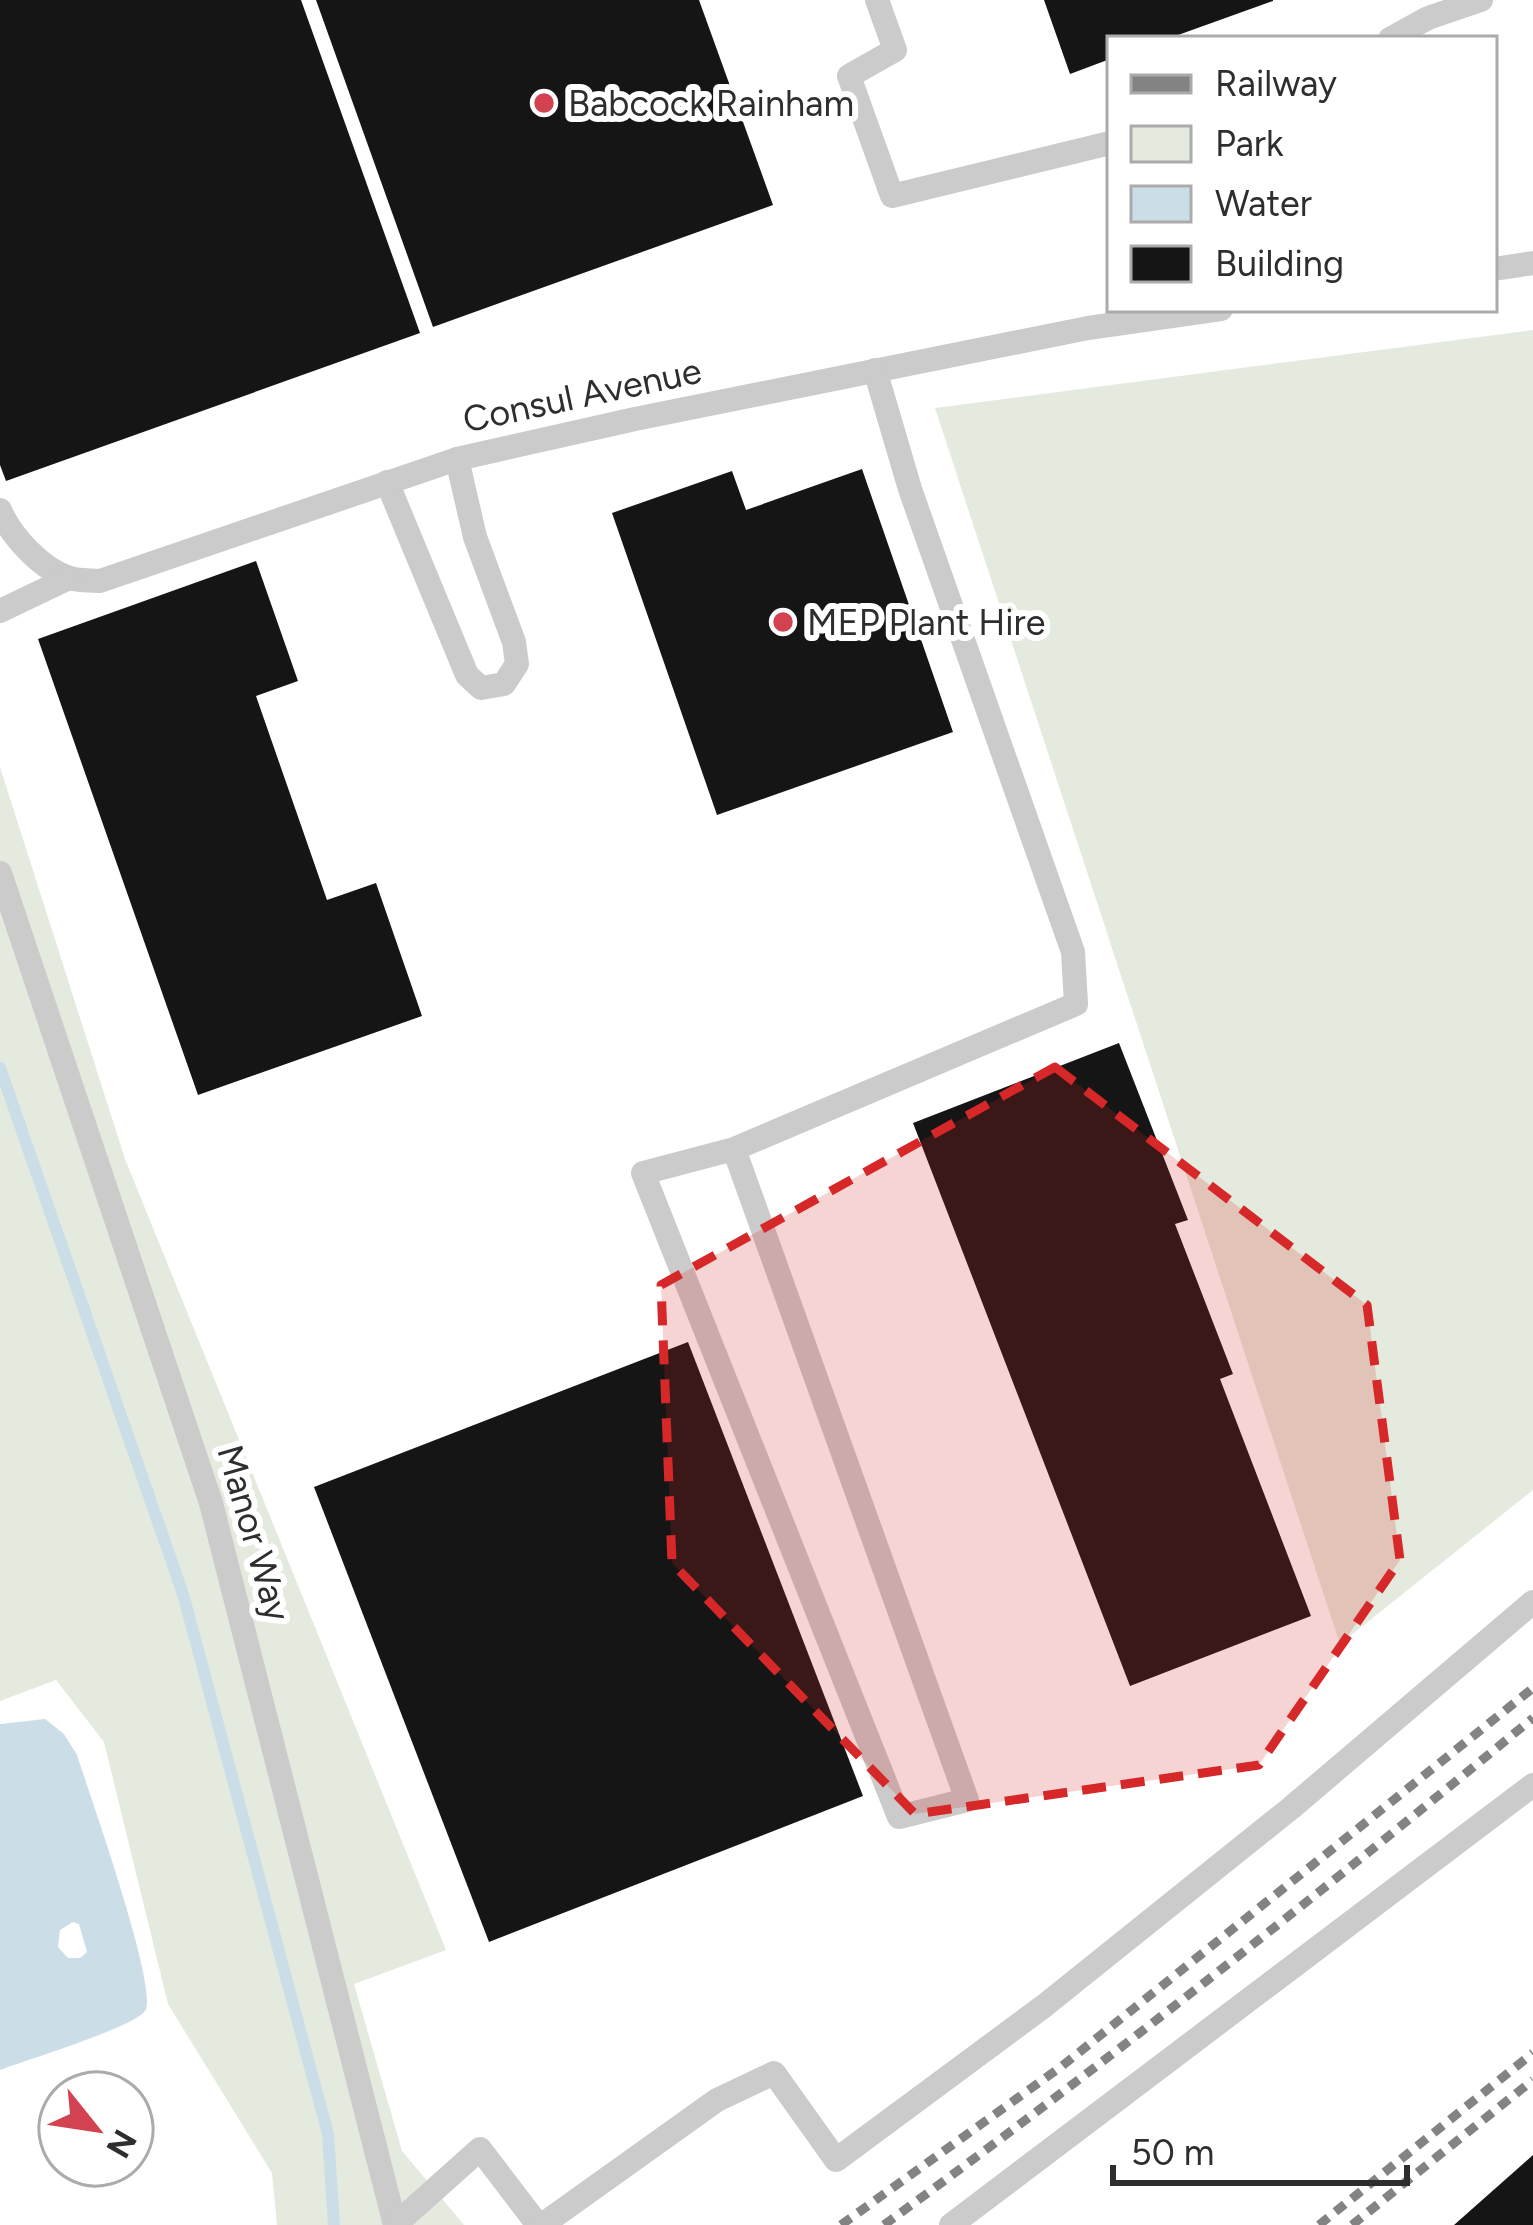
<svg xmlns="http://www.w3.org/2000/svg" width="1533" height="2225" font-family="Figtree,sans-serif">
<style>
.green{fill:#e4eadd}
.water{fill:#cbdee8;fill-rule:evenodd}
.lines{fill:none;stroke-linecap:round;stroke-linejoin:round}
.stream{stroke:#cbdee8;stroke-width:12}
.building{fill:#151515}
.service{stroke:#cbcbcb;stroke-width:24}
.rail{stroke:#838383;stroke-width:9;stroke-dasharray:12 9;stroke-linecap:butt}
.marked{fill:#d62828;fill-opacity:0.2;stroke:#d62828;stroke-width:9;stroke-dasharray:24 15;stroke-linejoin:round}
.poi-dot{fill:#d34251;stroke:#fff;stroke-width:4.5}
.labels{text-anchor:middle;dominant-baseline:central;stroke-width:12;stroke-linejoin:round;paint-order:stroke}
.poi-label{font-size:36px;fill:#2e2e2e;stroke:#fff;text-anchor:start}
.street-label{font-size:36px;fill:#2e2e2e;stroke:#fff}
</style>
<rect width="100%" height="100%" fill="#fff"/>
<g class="green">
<polygon points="1533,330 1533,1490 1340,1644 935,408"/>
<polygon points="0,767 125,1159 446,1950 354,1984 402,2151 464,2225 277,2225 272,2173 168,2004 104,1742 56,1680 0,1701"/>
</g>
<path class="water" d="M45,1719l19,15 13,21c11,35 83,236 68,256 -13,17 -119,49 -145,59v-346zM73,1922l6,2 8,28 -7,6h-12l-10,-11 2,-17z"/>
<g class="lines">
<polyline class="stream" points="0,1068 183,1594 328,2134 334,2225"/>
</g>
<g class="building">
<polygon points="0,0 301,0 420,333 6,481 0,465"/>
<polygon points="316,0 699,0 773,205 433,327"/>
<polygon points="1044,0 1273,0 1273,1 1167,39 1110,39 1110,59 1070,74"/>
<polygon points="862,469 953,732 717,815 612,513 732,471 746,510"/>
<polygon points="256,561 298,681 256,696 327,900 376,883 422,1016 198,1095 38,639"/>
<polygon points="1119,1043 1188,1220 1175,1224 1233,1374 1220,1379 1311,1616 1130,1686 913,1123"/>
<polygon points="688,1342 863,1796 489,1942 314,1487"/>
<polygon points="1533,2155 1533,2225 1454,2225"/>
</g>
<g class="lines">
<g class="service">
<polyline points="877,0 895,50 849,76 892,196 1110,143"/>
<polyline points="1390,39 1428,18 1481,0"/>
<polyline points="1494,269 1533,263"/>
<polyline points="387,482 467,675 481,688 504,684 517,664 514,642 475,537 457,459"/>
<path d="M0,510c11,26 42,60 70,68 9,3 20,2 30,3l357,-122 178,-40 453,-91 133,-19"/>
<polyline points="0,611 69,578"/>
<polyline points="0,873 211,1503 395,2225"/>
<polyline points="734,1149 643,1173 899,1817 967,1800 734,1149 1076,1004 1073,952 910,489 875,370"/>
<polyline points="395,2225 480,2149 538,2225"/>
<polyline points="542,2225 717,2100 774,2073 836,2160 1044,2006 1291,1808 1533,1602"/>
<polyline points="951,2225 1533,1785"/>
</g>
<g class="rail">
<polyline points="841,2225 1062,2066 1533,1688"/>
<path d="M884,2225c222,-162 437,-332 649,-507"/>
<polyline points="1319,2225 1533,2053"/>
<polyline points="1352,2225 1533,2080"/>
</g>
</g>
<path class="marked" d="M1055,1067l312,238 33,255 -141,205 -344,49 -243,-251 -11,-278z"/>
<g class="poi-dot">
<circle cx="544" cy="103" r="12"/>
<circle cx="783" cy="622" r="12"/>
</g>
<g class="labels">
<g class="poi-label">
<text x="568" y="103">Babcock Rainham</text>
<text x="807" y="622">MEP Plant Hire</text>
</g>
<g class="street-label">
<text transform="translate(582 395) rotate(-12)">Consul Avenue</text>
<text transform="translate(254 1533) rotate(74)">Manor Way</text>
</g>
</g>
<rect x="1107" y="36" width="390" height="276" fill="#ffffff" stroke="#ababab" stroke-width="3"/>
<rect x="1131" y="75" width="60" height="18" fill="#838383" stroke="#ababab" stroke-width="3"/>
<text x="1215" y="96" font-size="36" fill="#2e2e2e">Railway</text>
<rect x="1131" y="126" width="60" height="36" fill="#e4eadd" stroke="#ababab" stroke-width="3"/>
<text x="1215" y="156" font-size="36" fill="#2e2e2e">Park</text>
<rect x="1131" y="186" width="60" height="36" fill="#cbdee8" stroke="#ababab" stroke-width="3"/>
<text x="1215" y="216" font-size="36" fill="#2e2e2e">Water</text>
<rect x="1131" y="246" width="60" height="36" fill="#151515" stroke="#ababab" stroke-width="3"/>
<text x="1215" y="276" font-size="36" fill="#2e2e2e">Building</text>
<g transform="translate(96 2129) rotate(120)"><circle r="57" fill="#ffffff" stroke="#ababab" stroke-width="3"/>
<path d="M0-9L21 45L0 30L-21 45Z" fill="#d34251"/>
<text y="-18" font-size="33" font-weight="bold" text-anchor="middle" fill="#2e2e2e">N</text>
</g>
<path d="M1113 2165v18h294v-18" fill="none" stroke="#2e2e2e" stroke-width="6"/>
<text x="1131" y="2165" font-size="36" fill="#2e2e2e" stroke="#ffffff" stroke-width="9" paint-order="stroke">50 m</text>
</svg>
